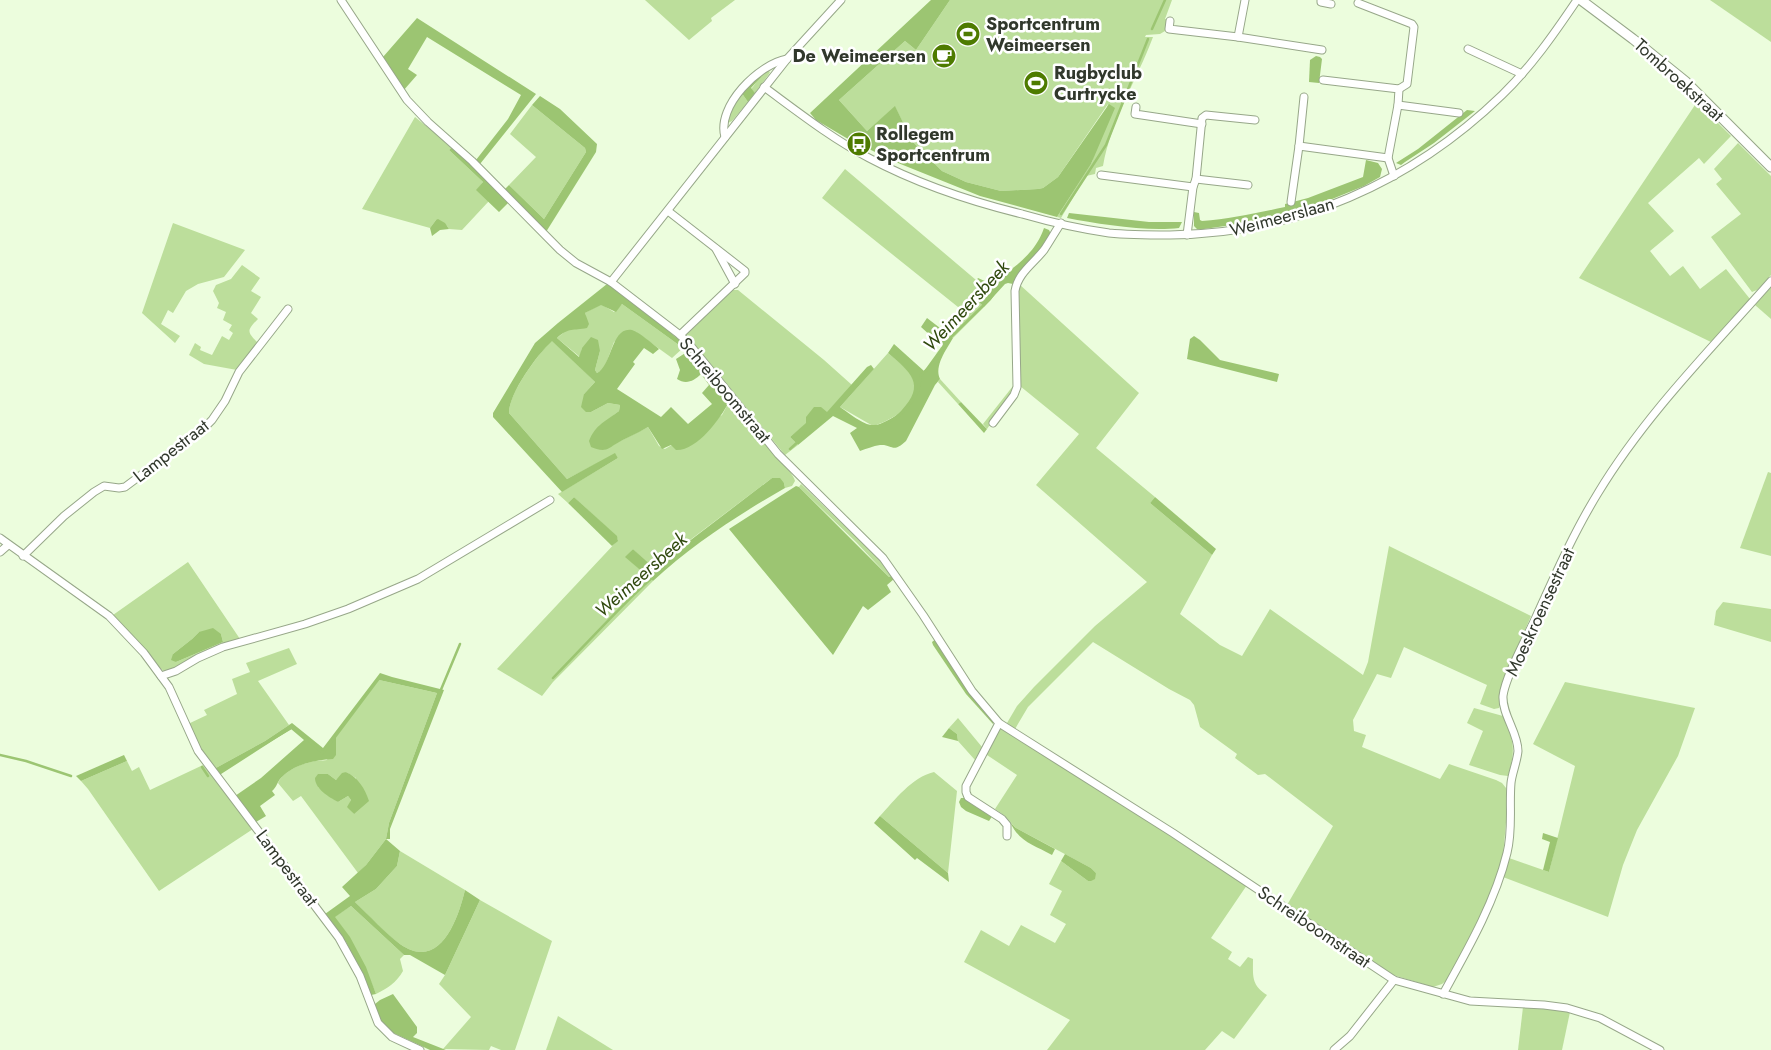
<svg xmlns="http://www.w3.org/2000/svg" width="1771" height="1050" font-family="Jost,sans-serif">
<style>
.green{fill:#bcde9b;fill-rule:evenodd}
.forest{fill:#9cc572}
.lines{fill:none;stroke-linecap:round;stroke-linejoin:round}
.stream{stroke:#9cc572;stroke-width:2.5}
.minor-casing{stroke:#97a789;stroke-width:9}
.tertiary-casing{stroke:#97a789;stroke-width:11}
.minor{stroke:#fff;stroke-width:7}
.tertiary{stroke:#fff;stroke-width:9}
.labels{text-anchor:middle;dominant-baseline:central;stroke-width:5;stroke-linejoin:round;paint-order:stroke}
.poi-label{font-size:18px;font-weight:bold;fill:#31382c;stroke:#fff;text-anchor:start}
.street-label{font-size:18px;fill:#31382c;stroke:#fff}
.water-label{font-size:19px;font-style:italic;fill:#314a0f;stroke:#fff}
</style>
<rect width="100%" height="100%" fill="#ecfddd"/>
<g class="green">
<polygon points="645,0 735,0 711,18 712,21 689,40"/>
<path d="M950,0h222l-7,19h2l-2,12 -5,3 -14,1 -1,2h8c-16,43 -42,83 -50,129l-7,2 -1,6 -9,2 -25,42 -4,-1 35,-55 16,-58 -50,73 -15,11 -5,1 -37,2 -35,-9 -24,-11 -30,-30 -17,-34 -28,24 -28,-31 66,-59 11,9z"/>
<polygon points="1710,0 1771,0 1771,42"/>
<path d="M767,70l3,2 -1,2 -14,19 -4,-4c7,-7 6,-12 16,-19z"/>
<polygon points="741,92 748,102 732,121 728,123 727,121"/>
<polygon points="1697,102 1731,136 1704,164 1699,158 1648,203 1674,231 1650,251 1670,276 1683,266 1700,289 1726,269 1750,299 1713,343 1579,278"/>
<polygon points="532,105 585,148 586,152 544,219 509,185 536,157 510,134"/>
<polygon points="415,117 452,147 449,150 483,182 477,190 489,201 462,230 449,229 447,226 436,220 430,228 362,209"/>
<polygon points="1738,143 1771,176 1771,275 1757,290 1752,292 1711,237 1741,214 1716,184 1722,179 1714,169"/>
<polygon points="845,169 976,280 974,285 983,297 979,302 984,307 953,338 950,336 968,315 822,198"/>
<polygon points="173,223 245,250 224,277 198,284 186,291 173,313 168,310 161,324 180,336 175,343 142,313"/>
<path d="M242,265l18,13 -9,13 10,6 -10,16 7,6c-12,12 -11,13 1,25l-22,26 -33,-6 -15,-9 6,-12 6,4 -1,3 12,5 10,-19 7,4 4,-7 -4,-3 3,-5 -9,-5 3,-8 -9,-4 2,-5 -6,-12 3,-6 15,-6z"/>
<polygon points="1019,284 1139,393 1096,448 1155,497 1150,503 1212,555 1180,614 1220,645 1242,656 1270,609 1363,675 1368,662 1389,546 1531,616 1505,676 1499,708 1494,709 1480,704 1487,685 1404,647 1391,678 1377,674 1353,720 1354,731 1366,735 1362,747 1440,779 1449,764 1496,780 1502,783 1506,788 1507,811 1503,856 1496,879 1481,914 1453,970 1447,980 1442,984 1433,987 1390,974 1287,905 1333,826 1265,774 1258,775 1235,758 1237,754 1200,727 1194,705 1190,700 1169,689 1093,642 1028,707 1015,729 1007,723 1017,706 1034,687 1095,626 1147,582 1036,485 1079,434 1020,386 1017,290"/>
<polygon points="1771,287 1771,319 1755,305"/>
<polygon points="732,290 738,290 824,360 852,385 827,413 807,423 790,437 798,445 785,455 686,334"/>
<polygon points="601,304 614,312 622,304 683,348 672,358 636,332 614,342 604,369 597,373 595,370 600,351 582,348 580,357 557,338 567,330 577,328 586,318 585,313"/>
<path d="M552,340l43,42 -11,12 7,18 17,-9 12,2 -1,6 -8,6 -8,33 45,-23 11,19 6,3 57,-34 7,-13c11,12 65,69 66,79l-3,5 -7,2 -1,-5 -12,-5 -119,90 -20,-19 -7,8 27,24 -100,101 -11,14 -45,-27 121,-129 -2,-4 -42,-39 -6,6 -10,-9 60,-36 -3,-4 -48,25 -58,-66c0,-21 29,-58 43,-73z"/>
<path d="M888,353c9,8 22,16 26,28 6,23 -23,40 -41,45l-33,-19z"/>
<polygon points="940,379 961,402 958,404 938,382"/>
<polygon points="1013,386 1015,388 987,429 983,424"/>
<polygon points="1768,472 1771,473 1771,556 1740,548"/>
<polygon points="801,484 881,561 889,570 891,576 889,577 856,542 799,487"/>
<path d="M188,562l52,77 -75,33 -7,-6 -45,-51zM199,632l22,2 2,8 -47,20 -3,-8 19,-15z"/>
<polygon points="1723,602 1771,609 1771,642 1714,625 1716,611"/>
<polygon points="289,648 297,664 258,681 289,725 265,741 214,769 202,753 188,724 207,715 204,710 237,694 232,679 250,672 246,663"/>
<path d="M379,680l58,13 -48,130 -3,16 -20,26 -8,8 -57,-77 -8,5 -15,-18c5,-11 22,-19 33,-21 5,-2 11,-1 16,-2l9,-25zM346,772l10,6 -2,36 -6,-7 3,-7 -3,-4 -10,6 -20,-15 10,-13 8,6z"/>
<polygon points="1565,682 1695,708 1678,756 1637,830 1623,865 1608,917 1503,877 1509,858 1549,872 1575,766 1533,744"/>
<path d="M1474,708l29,8c11,23 13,34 5,60l-8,-1 -31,-10 14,-34 -16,-8z"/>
<polygon points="958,718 982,747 975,760 958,741 957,734 949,728"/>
<path d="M1000,729h3l31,19 213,137 -36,53 21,14 -4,7 12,8 8,-10 5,2c0,17 -2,26 14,36l-33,44 -12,-8 -17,19h-158l23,-30 -106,-58 17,-32 28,16 12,-21 34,18 11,-19 -16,-9 12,-24 -13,-7 12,-23 27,20 8,-8 -5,-5 -75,-40 -11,-12 -10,-7 22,-34 -30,-20 -1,-2z"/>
<polygon points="127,761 132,771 139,767 150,790 203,765 253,829 159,891 88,789 81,781"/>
<path d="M934,772l23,19 -9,82 -68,-57c15,-16 32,-39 54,-44z"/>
<path d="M400,851l65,39c-7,29 -25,82 -65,54 -15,-10 -31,-29 -45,-42l21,-13 21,-23z"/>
<polygon points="480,900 552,941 515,1050 501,1050 491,1046 489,1050 443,1049 471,1017 439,984 445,975"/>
<path d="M351,906l53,49 -4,4 3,12c-7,12 -15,17 -27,23 -11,-28 -23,-53 -42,-77z"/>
<polygon points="1523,1007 1550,1007 1570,1012 1562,1050 1518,1050"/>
<polygon points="558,1016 613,1050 546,1050"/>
</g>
<g class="forest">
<polygon points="931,0 950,0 916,50 905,41 839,100 867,131 895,106 912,141 942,171 966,182 1001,191 1038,189 1043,188 1058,177 1109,104 1115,108 1091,164 1057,217 980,196 898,163 848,139 816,120 810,113"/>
<polygon points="417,18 536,94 480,164 476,160 508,119 521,95 427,37 408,69 417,75 403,91 383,57"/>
<polygon points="1316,56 1320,57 1322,59 1319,83 1309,82 1310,60"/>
<polygon points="759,76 761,77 751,88 755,93 748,102 741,92"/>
<polygon points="540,96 560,109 597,144 596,152 546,232 505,189 509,185 544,219 586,152 585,148 532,105"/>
<polygon points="1467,110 1475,111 1434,143 1405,162 1401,165 1396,163 1418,149"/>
<polygon points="452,147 509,202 499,212 476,190 483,182 449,150"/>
<path d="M1366,160l12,3 4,6 -2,8 -16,9 -49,20 -48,14 -63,9h-7l-3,-3v-14l5,1 1,7 2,1c28,-2 55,-8 83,-14v-3l23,-6 55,-21z"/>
<path d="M1069,213l80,9h33l-3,6c-32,4 -80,-4 -112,-10z"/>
<polygon points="438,219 445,223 449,229 440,230 432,236 430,228 436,220"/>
<path d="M1044,228l5,2 2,4 -13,19 -25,31 -5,-1 -3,1 -21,23 -5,-5 4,-5 -9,-13 4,-6 11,5c22,-11 47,-30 55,-55z"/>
<path d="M607,284l31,21 47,40 -2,3 -61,-44 -6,8 -15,-7 -16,8 4,11 -2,4c-14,3 -18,-1 -30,10l22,19 3,-9 9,-11 7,3 2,11 -5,19 2,3c15,-7 14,-47 35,-43 7,2 21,14 27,19l-6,5 -9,-6 -11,14 2,2 -18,25 44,28 10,-10 17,17 24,-20 -10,-11 7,-8 -8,-11c-7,7 -15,11 -24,5l3,-9 -4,-11 14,-9 39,52c-9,17 -32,49 -53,48l-5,-5 -9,4 -14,-22c-11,7 -23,11 -34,18 -3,2 -7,5 -11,5 -4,0 -9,-2 -12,-3l-2,-6c6,-16 17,-20 30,-30l1,-6 -12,-2 -17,9h-5l-5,-5 3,-13 11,-12 -43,-41c-15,14 -43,52 -43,72l58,66 48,-26 3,5 -56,34 -69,-75v-4l42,-70 23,-20z"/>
<path d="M927,318l26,20c-7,12 -19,28 -13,41l-5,6 -29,56c-14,13 -13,3 -26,4 -7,1 -14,4 -20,6l-10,-18 7,-5 -24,-12 -35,29 -8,-8 16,-14v-6l8,-10h7l6,5 40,-45 4,-2 3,4 -34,38c9,6 24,19 34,18 9,0 21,-8 27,-14 26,-27 9,-39 -13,-58l6,-9 30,27 18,-25 -21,-19z"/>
<polygon points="1194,336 1200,340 1220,360 1279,374 1277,382 1187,359 1190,339"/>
<polygon points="961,402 984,426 987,429 984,433 958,404"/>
<path d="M772,478h8l4,5 1,5c-47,27 -92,56 -132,93l-28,-24 8,-8 21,19z"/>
<polygon points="796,486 799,487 889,577 891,576 894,579 887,585 891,592 868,610 863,606 833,655 729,529"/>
<polygon points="574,497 617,536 618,541 612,546 568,503"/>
<polygon points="1155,497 1216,549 1212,555 1150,503"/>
<polygon points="213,628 221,634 223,642 176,662 171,660 173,654 192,639 199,632"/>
<polygon points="936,639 993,722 993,724 966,694 933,645 932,642"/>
<path d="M380,673l12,4 52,13 -54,139v10h-4l14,12 -3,15 -21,23 -21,13c14,13 31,32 45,42 40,28 58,-25 65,-54l15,10 -35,75 -35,-20h-6l-53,-49 -16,11 15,20 16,30 10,27 -5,1 -25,-53 -21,-28 25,-18 -8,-9 24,-22 20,-26 3,-16 48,-130 -58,-13 -43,55v20l-3,4c-18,1 -39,5 -52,19 -4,4 -4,9 -9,13l3,4 -15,11 6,10 -10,6 -21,-26 26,-18 43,-38 -13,-11 -73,47 -4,-7 51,-28 27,-18 31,25z"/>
<polygon points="949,728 957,734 958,741 942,737"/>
<polygon points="124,755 127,761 81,781 76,776"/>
<path d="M346,772c12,5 19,17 23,29l-15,13 -7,-7 4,-7 -3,-4 -10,6c-9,-5 -23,-13 -23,-24l3,-4h10l8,6 6,-7z"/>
<polygon points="961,798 964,798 976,807 993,815 989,821 966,811 961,807 959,802"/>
<polygon points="880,816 948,873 949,882 917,858 915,860 874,823"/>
<path d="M1010,822l6,6 39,21 -3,6c-18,-10 -33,-13 -42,-33z"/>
<polygon points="1543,833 1558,838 1549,872 1543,870 1550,842 1542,839"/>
<polygon points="1065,854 1091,868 1096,873 1095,879 1091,881 1088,881 1061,861"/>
<polygon points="393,994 417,1027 417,1033 413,1037 446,1050 430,1050 387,1030 379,1019 374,1007 375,1004 380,1000"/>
</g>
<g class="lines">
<g class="stream">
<polyline points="1152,29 1165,0"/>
<polyline points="1061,214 1106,145 1148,39"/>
<polyline points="790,449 832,411 843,413 868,427 877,427 898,417 912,402 918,391 921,375 935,362 948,340 990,299 1003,281 1032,256 1042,244 1047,233"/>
<path d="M553,678c43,-44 84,-91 132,-128 31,-24 64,-43 97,-63"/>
<polyline points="0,755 26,761 71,776"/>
<polyline points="202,767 208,776"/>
<polyline points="220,770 293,727 323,753 380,677 440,692 460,644"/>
</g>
<defs>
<g id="minor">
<polyline points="341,0 407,100 428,122 472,161 560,250 576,263 611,282 680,335 690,345 778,454 883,558 923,615 972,691 999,723 1173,833 1394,980 1470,1001 1544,1005 1567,1008 1600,1018 1660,1050"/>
<polyline points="1321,0 1321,2 1331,4"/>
<polyline points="1358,3 1412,24 1414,27 1407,84 1399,89"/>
<polyline points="1170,21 1169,29 1238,37 1322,50"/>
<polyline points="1238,37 1245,0"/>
<polyline points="1468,49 1522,74"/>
<polyline points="1323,80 1399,89 1398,105 1388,158 1394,176"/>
<path d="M764,87c34,25 67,51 105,71 47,25 100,43 153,56 28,8 58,15 87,19 20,2 41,2 61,2 126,-1 241,-52 332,-140 29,-28 52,-61 75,-95"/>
<polyline points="1398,105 1459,113"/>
<polyline points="1136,107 1135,114 1202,124"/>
<path d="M725,137c-9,-31 34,-73 62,-78"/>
<polyline points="1299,146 1388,158"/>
<polyline points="1101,175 1193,187"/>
<polyline points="1196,179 1248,185"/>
<polyline points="1291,202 1299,146 1304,97"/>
<polyline points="668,211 745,271 745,273 680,335"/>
<polyline points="1187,235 1193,187 1196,179 1202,118 1206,115 1255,120"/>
<polyline points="716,249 735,284"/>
<polyline points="611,282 787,59 841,0"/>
<path d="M993,423l21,-28 3,-8 -2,-96c3,-18 18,-27 29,-41 6,-9 11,-18 17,-27"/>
<polyline points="0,538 109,616 144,653 169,687 198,751 339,938 360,976 378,1023 392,1037 420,1050"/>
<polyline points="0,552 8,545"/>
<polyline points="23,556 64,516 94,492 104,486 119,488 125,487 204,428 212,420 225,401 239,372 288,309"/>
<polyline points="161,676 176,671 198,658 223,647 305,624 348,609 418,579 550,500"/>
<polyline points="999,723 966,786 966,792 968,797 1002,819 1007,825 1007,836"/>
<path d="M1443,994c25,-45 52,-92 64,-141 6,-23 2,-47 4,-70 1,-10 6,-21 7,-32 0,-19 -16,-36 -15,-55 2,-19 24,-59 33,-79 19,-42 38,-85 62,-124 47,-78 113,-144 173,-212"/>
<polyline points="1334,1050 1350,1036 1394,980"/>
</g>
<polyline id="tertiary" points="1581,0 1633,39 1685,81 1771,167"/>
</defs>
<use href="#minor" class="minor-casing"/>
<use href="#tertiary" class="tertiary-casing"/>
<use href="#minor" class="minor"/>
<use href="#tertiary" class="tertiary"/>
</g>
<defs>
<symbol id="stadium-disc" viewBox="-11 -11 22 22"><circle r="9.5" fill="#4e7b00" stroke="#fff"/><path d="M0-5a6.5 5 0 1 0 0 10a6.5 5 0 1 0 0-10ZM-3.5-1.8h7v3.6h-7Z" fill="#fff"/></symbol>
<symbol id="cafe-disc" viewBox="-11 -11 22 22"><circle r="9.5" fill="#4e7b00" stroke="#fff"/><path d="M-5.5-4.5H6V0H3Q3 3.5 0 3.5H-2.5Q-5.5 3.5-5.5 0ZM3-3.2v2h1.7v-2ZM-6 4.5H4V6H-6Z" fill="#fff"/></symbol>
<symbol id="bus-disc" viewBox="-11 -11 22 22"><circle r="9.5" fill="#4e7b00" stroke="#fff"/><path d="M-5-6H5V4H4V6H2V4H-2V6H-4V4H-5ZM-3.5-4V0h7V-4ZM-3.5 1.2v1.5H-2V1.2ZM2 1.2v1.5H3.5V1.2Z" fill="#fff"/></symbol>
</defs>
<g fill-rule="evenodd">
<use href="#stadium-disc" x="954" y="20" width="28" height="28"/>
<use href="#cafe-disc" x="930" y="42" width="28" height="28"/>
<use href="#stadium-disc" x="1022" y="69" width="28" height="28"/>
<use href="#bus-disc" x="845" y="130" width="28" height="28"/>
</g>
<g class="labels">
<g class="poi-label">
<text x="986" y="24">Sportcentrum<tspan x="986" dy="21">Weimeersen</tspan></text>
<text x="926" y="56" text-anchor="end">De Weimeersen</text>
<text x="1054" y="73">Rugbyclub<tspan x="1054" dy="21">Curtrycke</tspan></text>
<text x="876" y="134">Rollegem<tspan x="876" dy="21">Sportcentrum</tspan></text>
</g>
<g class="street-label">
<text transform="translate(1679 80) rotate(42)">Tombroekstraat</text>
<text transform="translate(1282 217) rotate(-15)">Weimeerslaan</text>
<text transform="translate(725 390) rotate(50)">Schreiboomstraat</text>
<text transform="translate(171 451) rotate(-38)">Lampestraat</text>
<text transform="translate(1540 612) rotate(-65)">Moeskroensestraat</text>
<text transform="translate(287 868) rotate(53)">Lampestraat</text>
<text transform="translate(1314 927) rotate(34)">Schreiboomstraat</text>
</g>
<g class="water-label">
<text transform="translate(966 306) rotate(-47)">Weimeersbeek</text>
<text transform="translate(641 575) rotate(-42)">Weimeersbeek</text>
</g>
</g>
</svg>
